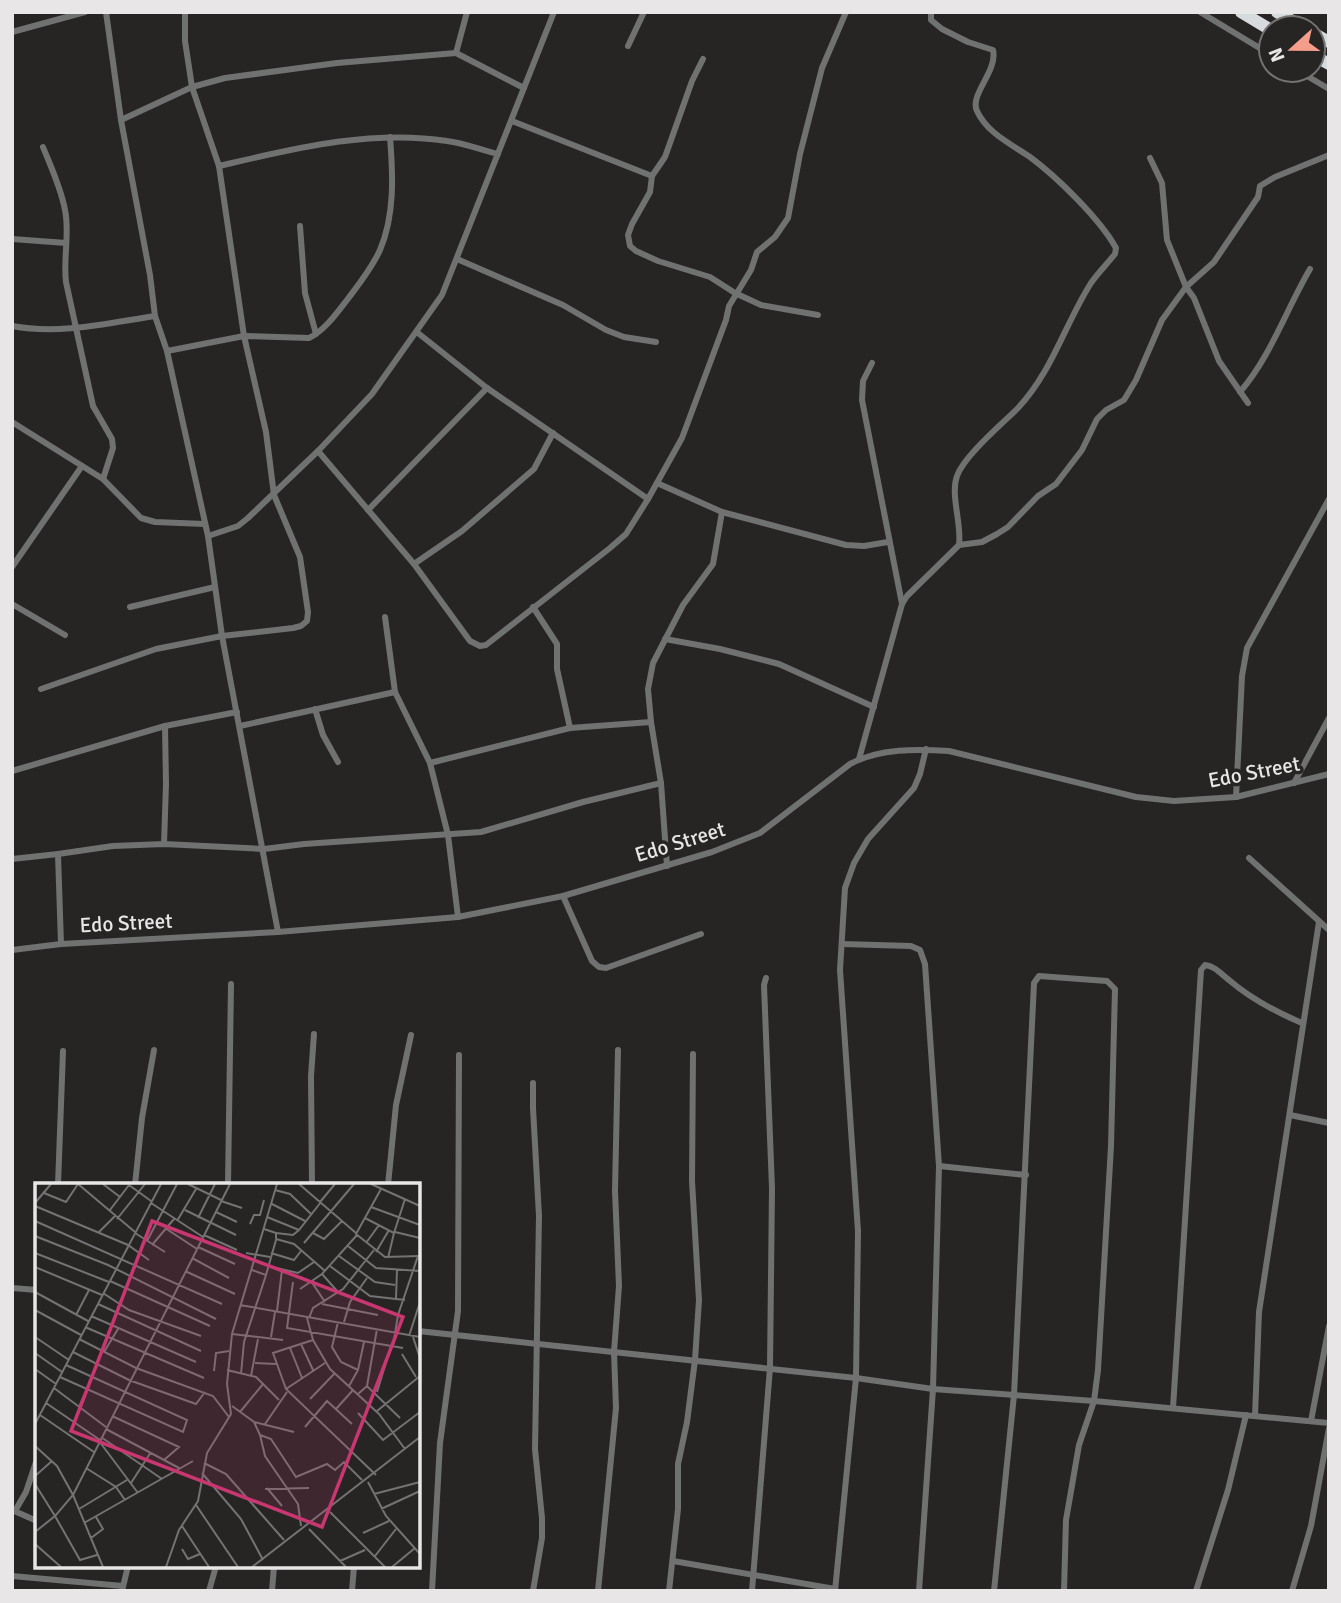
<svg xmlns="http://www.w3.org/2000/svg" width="1341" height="1603" font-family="Signika,sans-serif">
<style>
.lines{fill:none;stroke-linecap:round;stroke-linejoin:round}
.street{stroke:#707171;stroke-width:6}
.highway{stroke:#d8dbdd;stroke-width:12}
.labels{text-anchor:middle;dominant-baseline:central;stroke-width:7;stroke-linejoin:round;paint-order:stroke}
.street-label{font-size:21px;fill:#e8e6e6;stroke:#272524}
.inset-road{fill:none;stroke:#747272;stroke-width:2}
.view{fill:#c83770;fill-opacity:0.15;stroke:#c83770;stroke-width:3.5}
.inset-edge{fill:none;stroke:#e8e6e6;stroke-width:3.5}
</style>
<rect width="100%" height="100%" fill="#272524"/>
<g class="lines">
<g class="street">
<polyline points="106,12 121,120 150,275 155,316 167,351 208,536 222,636 278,932"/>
<polyline points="467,12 456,53 524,88"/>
<polyline points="554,12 442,295 372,394 318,451 414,564 470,641 480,646 486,645 610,548 626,534 648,499 682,438 726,320 729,306 751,270 757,252 775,237 788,218 800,154 822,68 846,12"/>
<polyline points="1200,12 1271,55"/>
<polyline points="12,32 85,12"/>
<polyline points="628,46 644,12"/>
<polyline points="703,59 692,81 665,157 652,176 650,192 632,224 628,235 630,246 636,251 658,261 710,277 735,293 761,305 818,315"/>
<polyline points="1297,70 1329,89"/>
<polyline points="121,120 192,87 225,78 337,63 456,53"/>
<polyline points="512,121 652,176"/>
<path d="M43,147c8,20 18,41 22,63 5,23 -2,48 1,72l27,124 19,33 1,9 -10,31"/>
<polyline points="1150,158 1162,183 1167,240 1186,287 1194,298 1219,361 1248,403"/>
<path d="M219,166c73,-17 152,-37 228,-25 17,2 34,9 51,13"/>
<polyline points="300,226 305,293 316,334"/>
<polyline points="12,239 66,243"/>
<polyline points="457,259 563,305 606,330 624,337 656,342"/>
<path d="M12,326c48,9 96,-3 143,-10"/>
<polyline points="418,333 487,388 648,499"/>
<path d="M167,351l77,-15 65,2c15,-7 28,-25 38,-38 12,-16 25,-32 33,-50 15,-35 13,-76 10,-113"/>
<polyline points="872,363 863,381 862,400 902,604"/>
<path d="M1240,392c31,-36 46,-82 70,-123"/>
<polyline points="12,422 103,479 141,518 155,522 205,524"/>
<polyline points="657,483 722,512 846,545 864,546 888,542"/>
<polyline points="368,510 487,388"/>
<polyline points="208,536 238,526 248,518 318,451"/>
<polyline points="959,545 982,542 997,534 1008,527 1038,496 1056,484 1082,450 1097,419 1106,410 1124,400 1136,380 1162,320 1186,287 1214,262 1258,197 1260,186 1275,177 1329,155"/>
<polyline points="414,564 462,531 534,469 553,433"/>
<polyline points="12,567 82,466"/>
<polyline points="12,604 65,635"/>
<polyline points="130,607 215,587"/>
<polyline points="533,607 557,644 557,669 570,728"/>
<polyline points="385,617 395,692 430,763 448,835 458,917"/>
<polyline points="665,639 720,649 779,664 874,707"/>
<polyline points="41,689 156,649 222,636 293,628 301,626 307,621 308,612 300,557 274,495 266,432 244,336 219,166 192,87 185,41 185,12"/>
<polyline points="315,709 323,735 338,762"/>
<polyline points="240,726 395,692"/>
<path d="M859,759l43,-155 5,-8 52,-51c3,-21 -9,-50 -2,-69 7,-20 45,-52 61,-68 34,-36 47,-84 73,-125 7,-10 16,-19 24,-29l1,-6c-16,-29 -59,-71 -86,-91 -19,-13 -43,-24 -53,-46 -8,-16 21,-40 16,-61l-25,-8 -26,-13 -11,-9v-8"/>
<polyline points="430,763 570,728 651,722"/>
<polyline points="12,771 165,726 237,712"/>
<polyline points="1294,783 1329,718"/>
<polyline points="1236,797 1242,676 1247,648 1329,499"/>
<polyline points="164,844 166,784 165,726"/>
<polyline points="1249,858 1329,930"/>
<polyline points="12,859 58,854"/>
<polyline points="667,866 661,783 651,722 648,689 653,663 683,605 713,564 722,512"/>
<polyline points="563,896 592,961 599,967 606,968 701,934"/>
<polyline points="61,944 58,854 113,846 164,844 264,849 304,844 481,832 583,802 661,783"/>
<polyline points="842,944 911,946 920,950 925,964 939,1166 933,1389 919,1591"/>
<path d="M12,950l49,-6 217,-12 180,-15 105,-21 149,-44 48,-19 90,-69c29,-16 68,-15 99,-13l187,46 38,4 62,-4 93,-23"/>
<polyline points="1290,1115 1329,1123"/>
<polyline points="939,1166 1026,1175"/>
<polyline points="58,1185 63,1051"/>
<polyline points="135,1185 142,1118 154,1050"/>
<polyline points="228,1185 231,984"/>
<polyline points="312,1185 311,1076 314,1034"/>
<polyline points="388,1185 396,1105 411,1035"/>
<polyline points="12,1288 37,1290"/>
<polyline points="418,1331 856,1378 933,1389 1094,1401 1329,1423"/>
<path d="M1173,1408l28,-438 4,-5c10,1 16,9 24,15 22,19 47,32 73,43"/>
<polyline points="1255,1416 1259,1312 1319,922"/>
<polyline points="1311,1421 1329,1326"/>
<polyline points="12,1510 37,1521"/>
<polyline points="15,1511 26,1492 37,1459"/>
<polyline points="673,1561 835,1589"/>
<polyline points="12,1576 123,1586"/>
<polyline points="122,1591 128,1566"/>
<polyline points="209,1591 216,1566"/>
<polyline points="272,1591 274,1566"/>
<polyline points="352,1591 354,1566"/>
<polyline points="432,1591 440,1443 458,1311 459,1055"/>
<polyline points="533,1591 542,1538 542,1518 535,1449 539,1216 533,1108 533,1083"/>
<polyline points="598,1591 616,1408 614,1352 619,1286 615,1191 618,1050"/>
<polyline points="669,1591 678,1509 678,1464 687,1422 695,1360 699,1300 692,1181 693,1054"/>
<polyline points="752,1591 770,1368 772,1188 764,985 766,978"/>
<polyline points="835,1591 856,1378 858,1231 840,970 845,888 854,863 868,839 914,788 920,774 926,749"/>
<polyline points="994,1591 1014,1395 1034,983 1039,976 1107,981 1115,989 1111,1146 1098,1370 1094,1401 1079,1445 1066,1520 1064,1591"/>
<polyline points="1196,1591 1228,1490 1246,1415"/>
<polyline points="1292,1591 1311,1526 1329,1428"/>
</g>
<g class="highway">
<polyline points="1241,12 1271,30"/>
<polyline points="1277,12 1304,28"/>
<polyline points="1313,33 1329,42"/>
<polyline points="1313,55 1329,64"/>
</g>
</g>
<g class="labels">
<g class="street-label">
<text transform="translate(1254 772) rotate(-11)">Edo Street</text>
<text transform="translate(680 842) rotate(-17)">Edo Street</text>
<text transform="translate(126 923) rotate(-3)">Edo Street</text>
</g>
</g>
<g transform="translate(35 1183)">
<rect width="385" height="385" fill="#272524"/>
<path class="inset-road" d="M68,1l17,13M153,1l33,16M264,1l57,49M336,1l49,22M94,2l22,16M346,6l-25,45 29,23 35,-1M240,7l15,4 21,20M9,10l22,9 12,-18 57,48M186,18l21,7M285,19l15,-18M0,20l16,-19M116,20l52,34M237,21l33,17M0,23l93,39 21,15M336,24l49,18M75,27l19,-25M150,27l51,25M181,29l21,10M232,34l32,13 22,-28M163,35l17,-34M330,35l29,15 -6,25M82,36l28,-35M0,38l187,83M142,38l19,-32M215,41l4,-9h6l4,-15M130,45l32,21M229,46l12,4v6l18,5 31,27M64,49l16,-16M360,49l25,6M100,50l30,19M241,50l17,2 6,-5M278,50l11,6 18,-18M359,50l11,-34M169,52l33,15M0,53l73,29 108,54M112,58l30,-57M269,60l50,-59M331,60l13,-18M117,62l22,-26M313,63l28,22 44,3M163,64l37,17M341,69l13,-22M0,70l74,29M211,70l24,4M236,70l23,7 7,-9M304,73l36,26 20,3M157,75l37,20M233,83l30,7 16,-11M295,83l40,30 35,4M0,84l67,28M150,88l50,23M287,91l16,18M231,92l10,-35M75,98l100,45M276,98l14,21M258,99l-6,46 116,20M265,106l22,-15 35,-39M0,109l53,29M68,110l26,17 72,26M361,115l1,-28M63,121l103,47M287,121l56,11M205,122l180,32M0,127l46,25M242,128l5,-41M41,132l13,-25M56,133l105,46M272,135l6,22M274,135l4,-10 30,-19 31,-39M303,139l-6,25 9,15 17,8M309,139l6,-20 17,-24M50,144l119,51M197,151l51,6M374,153l11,-34M0,154l34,23M236,154l4,-25M378,154l7,21M44,156l57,29 77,28 16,21M266,161l12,26M358,163l5,-31 20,-59M255,165l12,30M38,169l56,28 67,24 9,-12M69,169l14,-23M0,170l27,19M367,171l14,23M220,180l21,1M0,186l21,15M192,187l29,7 23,23M179,188l2,-18 13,-2M206,191l3,-32 22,-67 -14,-5M216,193l7,-37M25,194l123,55 4,-12 -121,-55M314,203l9,-16 6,-28M332,203l10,-57M19,205l52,39M251,206l39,-26M342,209l14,-46M323,211l9,-8 33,32M275,216l25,-26M11,220l54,37M197,223l22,16 6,13 11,4 25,38 31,-13 8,6 9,-8 18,18M44,224l9,-20M301,226l17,-19M342,228l43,-35M205,229l23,-28M323,230l25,27 37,-28M5,232l54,37M77,233l67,31 -15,13M219,239l40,10M0,241l126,-240M230,241l22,-32M270,244l22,-26 25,23M71,246l73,39M225,252l5,21 33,48 3,22M66,254l61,42M64,258l39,52M0,263l22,20 16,29 -18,21 25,44 17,-5M169,280l22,11 58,66M51,285l30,19 9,13M167,290l39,46 22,41M341,292l-90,-86 -13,-36 40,-13 17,29 49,45 26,35M0,293l17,-15M333,299l18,34 34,38M96,300l20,-31M0,301l20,32 -20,16M232,305l15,18M230,306l44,-1M339,311l46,-12M161,322l42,62M44,326l48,-29M346,326l39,-18M295,329l55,55M49,340l109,-62M147,343l27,41M274,346l37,38M328,350l26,-12M56,355l12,-9 -7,-12M0,361l26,23M147,366l6,10 12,-5M340,373l21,-27M305,378l25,-11M68,384l-30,-72 157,-311M131,384l13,-37 19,-29 9,-48 24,-39 -4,-30 5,-50 45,-150M217,384l168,-130M357,384l23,-19"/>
<path class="view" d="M117,38l251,96 -81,210 -251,-96z"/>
<rect width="385" height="385" class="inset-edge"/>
</g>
<rect width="1341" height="1603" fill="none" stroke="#e8e6e6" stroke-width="28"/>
<g transform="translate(1292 49) rotate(249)"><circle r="33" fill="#272524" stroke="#747272" stroke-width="2"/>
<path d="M0-5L12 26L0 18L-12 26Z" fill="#f49d8b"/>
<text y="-10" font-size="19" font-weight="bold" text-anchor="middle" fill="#e8e6e6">N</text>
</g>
</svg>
